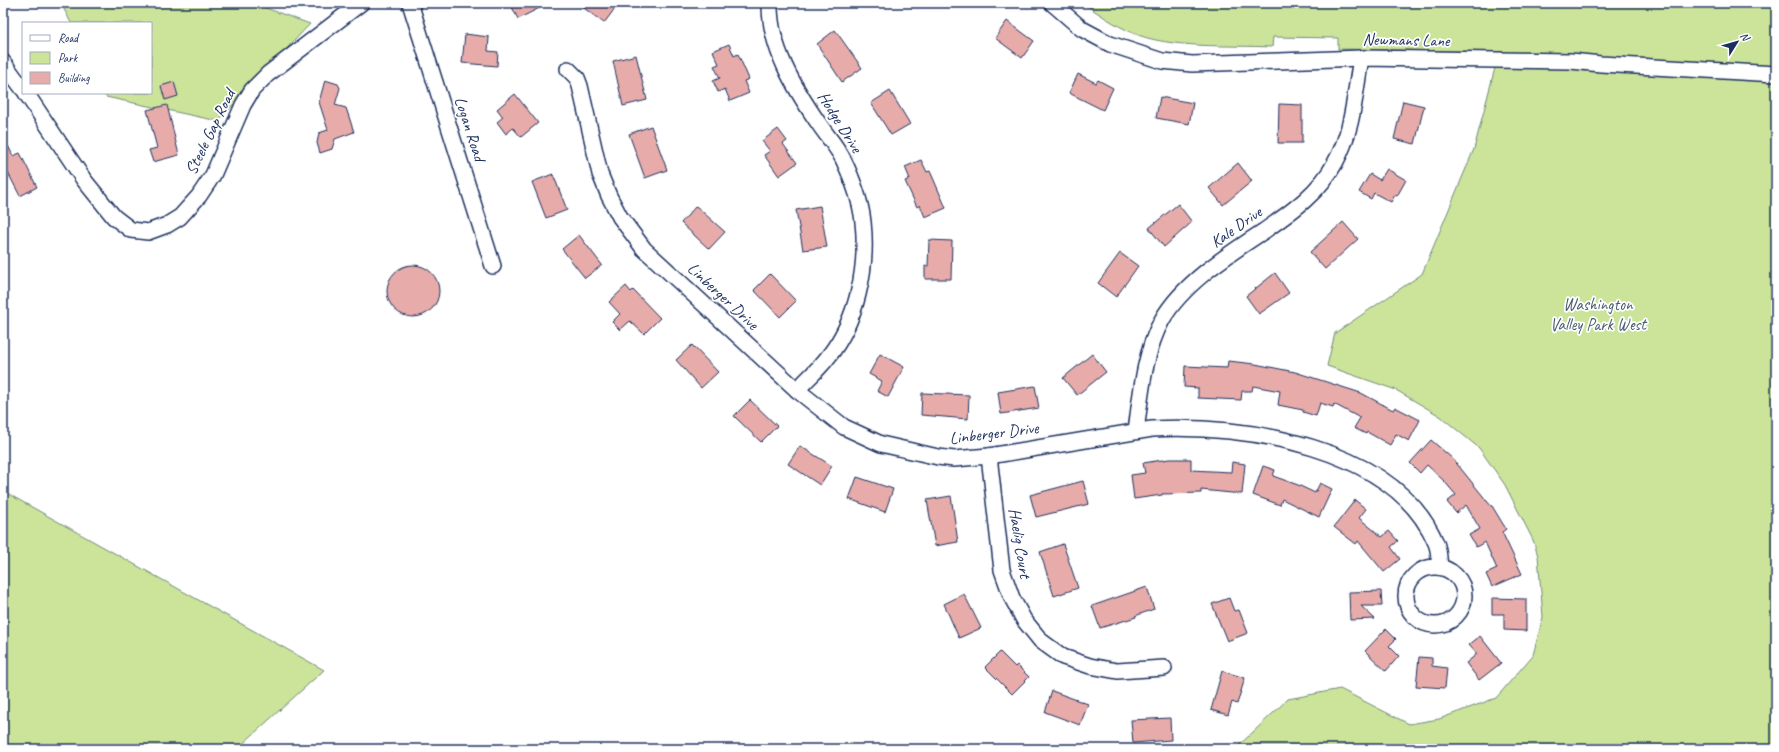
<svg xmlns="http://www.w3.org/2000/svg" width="1779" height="752" font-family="Caveat,sans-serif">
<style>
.green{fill:#cbe49a;stroke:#738a7c}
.building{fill:#e7acaa;stroke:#1b2f5e}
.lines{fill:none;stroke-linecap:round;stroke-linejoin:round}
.minor-casing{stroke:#1b2f5e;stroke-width:18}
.minor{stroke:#fff;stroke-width:15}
.labels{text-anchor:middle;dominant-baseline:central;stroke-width:3.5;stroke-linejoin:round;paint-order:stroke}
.street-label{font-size:17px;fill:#1b2f5e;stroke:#fff}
.park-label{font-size:17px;fill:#475c6d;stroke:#fff}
</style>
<rect width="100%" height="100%" fill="#fff"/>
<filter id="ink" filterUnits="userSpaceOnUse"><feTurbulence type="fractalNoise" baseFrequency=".025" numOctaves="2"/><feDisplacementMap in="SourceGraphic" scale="8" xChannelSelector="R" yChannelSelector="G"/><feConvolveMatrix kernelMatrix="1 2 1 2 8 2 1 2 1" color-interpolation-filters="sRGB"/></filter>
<g filter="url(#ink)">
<g class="green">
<polygon points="61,3 252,3 310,24 218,121 106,97 104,93 151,93 151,23 71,23"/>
<path d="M1083,3h693v746h-541l53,-50 52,-10 69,35 30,-5 57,-21 37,-43 10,-38 -5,-61 -5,-16 -28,-55 -26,-37 -39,-32 -44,-26 -69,-24 8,-33 87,-59 52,-125 23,-89h9v-8l-168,-3v-11l-65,-1 -1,10c-41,-2 -102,2 -139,-14 -18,-8 -34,-19 -50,-30z"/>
<polygon points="3,491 324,670 237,749 3,749"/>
</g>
<g class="building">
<polygon points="510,3 549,3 518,19"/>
<polygon points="577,3 619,3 604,23"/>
<polygon points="1007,21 1034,41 1022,58 995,38"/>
<polygon points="835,30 862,68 842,82 817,44"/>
<polygon points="465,34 489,37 488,51 498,52 497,66 462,63"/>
<polygon points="729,44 734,56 738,54 749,79 744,81 749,93 730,101 725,89 718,92 713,81 720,78 714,66 719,64 713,51"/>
<polygon points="636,55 647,100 623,106 613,61"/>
<polygon points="1078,74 1096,83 1098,80 1113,88 1103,110 1069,93"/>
<polygon points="325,80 338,84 340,88 335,105 346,108 354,132 335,139 332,149 320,153 317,143 319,133 328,130 319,102"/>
<polygon points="174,82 178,96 165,100 161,86"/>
<polygon points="890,91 910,124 891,135 871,103"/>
<polygon points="515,94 538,123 521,137 513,128 506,134 497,122 503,117 497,109"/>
<polygon points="1160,97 1193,103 1189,124 1156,118"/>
<polygon points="1403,101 1424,106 1415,144 1394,139"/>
<polygon points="1279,104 1302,105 1302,143 1278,143"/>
<polygon points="167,105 179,155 153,162 149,150 157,148 147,110"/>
<polygon points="651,126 667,170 645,178 629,134"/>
<polygon points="778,129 787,141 783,144 797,163 779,176 764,155 770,151 762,141"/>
<polygon points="3,135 13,156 20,153 37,187 20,196 6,169 3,170"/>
<polygon points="921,160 927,172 930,171 946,208 925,217 920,205 917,207 905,181 910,179 905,167"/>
<polygon points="1238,163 1252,181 1223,205 1209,188"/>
<polygon points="1387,169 1406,180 1397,196 1395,195 1391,202 1374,193 1371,199 1359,192 1370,174 1380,180"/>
<polygon points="553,174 567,210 546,218 532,182"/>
<polygon points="1178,204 1192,222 1164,247 1149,228"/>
<polygon points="696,206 725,232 709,249 681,223"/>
<polygon points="820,206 827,247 803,250 796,210"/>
<polygon points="1343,222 1358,239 1325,269 1310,252"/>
<polygon points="579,235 602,265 585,278 562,249"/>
<polygon points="929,240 952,241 951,279 925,279 925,266 928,266"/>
<polygon points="1120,253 1138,266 1116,297 1098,283"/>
<circle cx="413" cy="291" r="26"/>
<polygon points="1275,273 1289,293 1259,314 1246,296"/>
<polygon points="770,274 796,301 780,317 754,290"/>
<polygon points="626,286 631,292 633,290 660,318 644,334 630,321 620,330 612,322 620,314 609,302"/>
<polygon points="692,345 718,372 701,388 676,360"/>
<polygon points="880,354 904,367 888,397 877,391 882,381 869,374"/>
<polygon points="1092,354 1106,372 1077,395 1063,378"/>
<polygon points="1228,361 1255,364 1295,372 1361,393 1393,410 1395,407 1420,420 1409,441 1396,434 1390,445 1367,432 1366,434 1354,428 1360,418 1334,404 1333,407 1320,403 1316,416 1303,412 1303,410 1278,405 1280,391 1253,386 1252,391 1242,391 1241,400 1198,398 1198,388 1184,387 1185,366 1227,368"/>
<polygon points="1035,386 1039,408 1001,414 998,392"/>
<polygon points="922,393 969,395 968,419 921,415"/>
<polygon points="750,400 777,426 761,442 734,416"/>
<polygon points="1431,440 1453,459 1491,506 1492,506 1506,529 1502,532 1522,574 1492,587 1486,574 1497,569 1485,542 1476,547 1469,535 1480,529 1466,505 1456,513 1447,502 1456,495 1444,481 1427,465 1420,473 1410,463"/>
<polygon points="800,446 832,466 820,485 788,464"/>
<polygon points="1169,459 1191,459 1191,470 1231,472 1232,462 1245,464 1242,494 1201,490 1201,493 1162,494 1162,495 1134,499 1131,475 1145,473 1143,463"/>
<polygon points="1263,466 1275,470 1273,476 1298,485 1315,493 1320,483 1332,489 1319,517 1282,499 1280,505 1253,495"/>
<polygon points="857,477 893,489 885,512 849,499"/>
<polygon points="1083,481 1089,504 1036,517 1030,495"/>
<polygon points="951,496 958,542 935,546 927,500"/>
<polygon points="1355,500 1366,509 1359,518 1382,537 1389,531 1398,541 1391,547 1400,559 1384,572 1358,541 1356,544 1334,527"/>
<polygon points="1063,544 1078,588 1054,596 1040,552"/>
<polygon points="1147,587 1154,609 1135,616 1136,617 1100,628 1092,606"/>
<polygon points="1381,591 1382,606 1361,606 1375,619 1350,620 1349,592"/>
<polygon points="964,594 981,628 959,638 944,604"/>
<polygon points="1229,598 1234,611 1239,610 1248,633 1227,641 1212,604"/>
<polygon points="1492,598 1526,599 1526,631 1504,630 1504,614 1492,614"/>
<polygon points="1386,629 1396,639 1389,646 1399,656 1386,671 1365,651"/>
<polygon points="1480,636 1501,663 1479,680 1466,663 1477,654 1469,645"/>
<polygon points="1000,652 1015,667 1017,665 1029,677 1012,694 985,667"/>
<polygon points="1419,657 1432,658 1432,666 1447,668 1445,688 1416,686"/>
<polygon points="1222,671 1245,678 1237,704 1232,702 1228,715 1211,710"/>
<polygon points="1052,691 1088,704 1080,725 1045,712"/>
<polygon points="1170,718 1171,740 1133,743 1131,720"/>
</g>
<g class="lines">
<defs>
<g id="minor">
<polyline points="410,3 493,266"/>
<path d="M770,3c-1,44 25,86 49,121 8,12 18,23 24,35 9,19 18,43 20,63 5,46 -6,99 -35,135 -9,12 -21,22 -31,33"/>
<polyline points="1052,3 1082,29 1110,44 1162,61 1192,64 1361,58 1571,61 1601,64 1776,74"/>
<polyline points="3,62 23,89"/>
<path d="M568,69l9,9 3,8 20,88 9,22 11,21 24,32 153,141 47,37 37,17 57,13 16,2 35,-3 163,-27c92,-5 243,17 284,114 3,7 3,16 4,24"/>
<polyline points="26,93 84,180 114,217 131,230 148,232 167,225 180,217 199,196 213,175 243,105 252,90 268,74 361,3"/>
<path d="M1136,431c5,-37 8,-78 26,-111 21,-37 67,-66 102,-89 27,-19 55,-38 71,-68 18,-32 20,-70 26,-105"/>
<polyline points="989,456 1002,570 1012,598 1024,620 1041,641 1063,657 1090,666 1117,671 1164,668"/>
<circle cx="1435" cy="596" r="29"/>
</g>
</defs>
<use href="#minor" class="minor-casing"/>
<use href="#minor" class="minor"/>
</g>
</g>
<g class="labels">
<g class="street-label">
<text transform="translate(1406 40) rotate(1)">Newmans Lane</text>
<text transform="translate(840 122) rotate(58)">Hodge Drive</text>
<text transform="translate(470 129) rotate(72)">Logan Road</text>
<text transform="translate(210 132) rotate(-64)">Steele Gap Road</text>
<text transform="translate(1236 227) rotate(-35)">Kale Drive</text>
<text transform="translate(723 296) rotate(43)">Linberger Drive</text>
<text transform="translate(994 433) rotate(-7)">Linberger Drive</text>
<text transform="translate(1020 543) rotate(81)">Haelig Court</text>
</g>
<g class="park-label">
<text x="1598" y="304">Washington<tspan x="1598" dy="20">Valley Park West</tspan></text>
</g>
</g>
<rect width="1779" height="752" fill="none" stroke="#fff" stroke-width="16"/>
<rect x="8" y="8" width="1763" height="736" fill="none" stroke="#1b2f5e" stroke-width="1.5" filter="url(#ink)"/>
<rect x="22" y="22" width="130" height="72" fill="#ffffff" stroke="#a4acbf"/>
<rect x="30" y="35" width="20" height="6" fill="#ffffff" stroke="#a4acbf"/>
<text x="58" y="42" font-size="12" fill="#1b2f5e">Road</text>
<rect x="30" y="52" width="20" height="12" fill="#cbe49a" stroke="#a4acbf"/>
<text x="58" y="62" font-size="12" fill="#1b2f5e">Park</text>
<rect x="30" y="72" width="20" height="12" fill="#e7acaa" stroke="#a4acbf"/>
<text x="58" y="82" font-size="12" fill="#1b2f5e">Building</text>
<g transform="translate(1737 42) rotate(53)" stroke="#ffffff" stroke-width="3" paint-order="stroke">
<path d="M0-3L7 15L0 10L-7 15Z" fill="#1b2f5e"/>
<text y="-6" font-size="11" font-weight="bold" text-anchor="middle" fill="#1b2f5e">N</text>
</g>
</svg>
